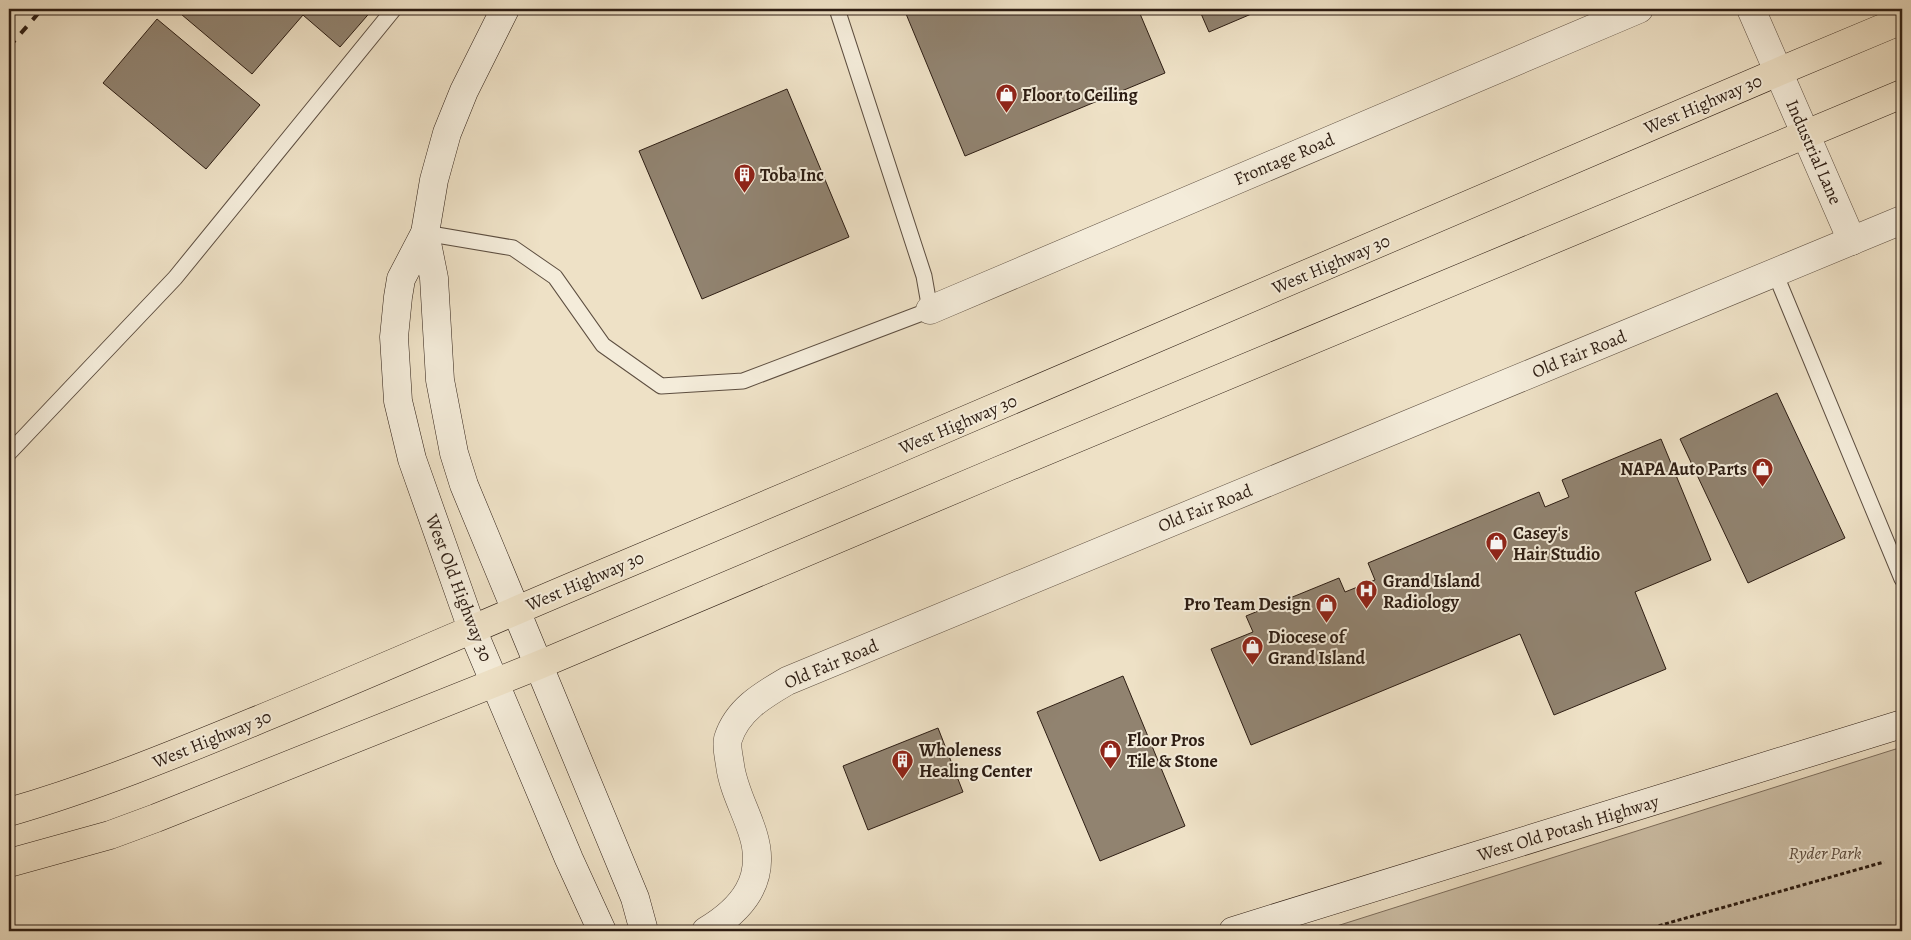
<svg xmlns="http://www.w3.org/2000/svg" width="1911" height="940" font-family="Alegreya,serif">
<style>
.green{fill:#cdc0a8;stroke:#7d6e5e}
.building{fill:#918370;stroke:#2d1d13}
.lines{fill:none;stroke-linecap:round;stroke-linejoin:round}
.lane-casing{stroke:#5d4e40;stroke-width:17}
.street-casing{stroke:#5d4e40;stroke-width:29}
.secondary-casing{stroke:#2d1d13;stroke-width:29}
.highway-casing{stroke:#2d1d13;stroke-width:29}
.path{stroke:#2d1d13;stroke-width:3;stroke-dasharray:4 2.5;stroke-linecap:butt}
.lane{stroke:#f4ecda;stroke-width:15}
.street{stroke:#f4ecda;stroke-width:28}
.secondary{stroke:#f4ecda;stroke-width:28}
.highway{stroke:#eee1c6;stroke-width:28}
.rail{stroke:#2d1d13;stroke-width:4;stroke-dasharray:9 9;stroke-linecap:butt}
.labels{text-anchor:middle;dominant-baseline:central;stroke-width:4;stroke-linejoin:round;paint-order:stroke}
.poi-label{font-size:18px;font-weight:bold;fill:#2d1d13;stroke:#f4ecda;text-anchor:start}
.street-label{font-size:18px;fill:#2d1d13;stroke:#f4ecda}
.park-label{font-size:18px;font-style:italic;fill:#5d4e40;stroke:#f4ecda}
</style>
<rect width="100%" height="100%" fill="#eee1c6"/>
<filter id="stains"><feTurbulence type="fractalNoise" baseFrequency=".004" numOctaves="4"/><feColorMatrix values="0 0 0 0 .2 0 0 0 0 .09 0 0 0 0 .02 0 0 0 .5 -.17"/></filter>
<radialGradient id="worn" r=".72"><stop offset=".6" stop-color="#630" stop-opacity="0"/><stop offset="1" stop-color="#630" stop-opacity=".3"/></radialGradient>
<polygon class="green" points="1902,747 1902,931 1321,931"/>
<g class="building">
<polygon points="175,9 296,9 303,15 252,74"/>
<polygon points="296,9 373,9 340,47"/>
<polygon points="904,9 1138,9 1165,73 965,156"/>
<polygon points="1199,9 1263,9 1209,32"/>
<polygon points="157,19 260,105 206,169 103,83"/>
<polygon points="787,89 849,237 702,299 639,151"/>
<polygon points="1777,393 1845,538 1748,583 1680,439"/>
<polygon points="1661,439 1711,560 1635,592 1666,669 1554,715 1520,634 1251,745 1211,649 1253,632 1246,616 1339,578 1345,592 1375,580 1368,563 1539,492 1545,507 1569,497 1562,480"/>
<polygon points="1123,676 1185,826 1100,861 1037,712"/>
<polygon points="938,728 963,792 868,830 843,766"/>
</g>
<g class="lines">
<defs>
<g id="lane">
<polyline points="425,233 513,248 555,277 603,345 661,386 743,381 930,310 924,276 837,9"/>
<polyline points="1775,273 1902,579"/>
<polyline points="9,453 175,278 394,9"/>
</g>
<g id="street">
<polyline points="1751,9 1852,241"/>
<polyline points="930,310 1639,9"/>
<path d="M706,931c37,-22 61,-52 47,-97 -7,-23 -20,-45 -23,-69 -1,-8 -4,-18 -2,-26 9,-29 35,-44 59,-58l1115,-461"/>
</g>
<g id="secondary">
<polyline points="505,9 464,91 447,133 434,180 425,233 401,279 398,297 394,337 398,401 412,459 472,629 569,859 602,931"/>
<polyline points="425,233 434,278 440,380 454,453 464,485 635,898 644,931"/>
<polyline points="1233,931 1902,724"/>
</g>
<g id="highway">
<path d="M9,812c83,-24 164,-57 244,-90 125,-51 248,-106 373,-158 385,-162 769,-327 1152,-492l124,-52"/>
<polyline points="9,863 110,835 156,818 539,665 998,471 1902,94"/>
</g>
</defs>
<use href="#lane" class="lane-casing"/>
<use href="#street" class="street-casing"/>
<use href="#secondary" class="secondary-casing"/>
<use href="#highway" class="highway-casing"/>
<polyline class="path" points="1640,931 1884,862"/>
<use href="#lane" class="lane"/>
<use href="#street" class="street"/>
<use href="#secondary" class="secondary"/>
<use href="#highway" class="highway"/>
<g class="rail">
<polyline points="9,15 15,9"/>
<polyline points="9,47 42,9"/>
</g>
</g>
<defs>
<symbol id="shop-pin" viewBox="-11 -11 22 30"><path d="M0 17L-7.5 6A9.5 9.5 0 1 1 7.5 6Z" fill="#8f2418" stroke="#f4ecda"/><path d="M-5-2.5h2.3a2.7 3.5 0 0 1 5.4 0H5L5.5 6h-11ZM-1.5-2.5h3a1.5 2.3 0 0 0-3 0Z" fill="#fff"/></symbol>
<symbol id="building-pin" viewBox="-11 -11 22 30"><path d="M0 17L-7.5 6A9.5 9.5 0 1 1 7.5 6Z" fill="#8f2418" stroke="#f4ecda"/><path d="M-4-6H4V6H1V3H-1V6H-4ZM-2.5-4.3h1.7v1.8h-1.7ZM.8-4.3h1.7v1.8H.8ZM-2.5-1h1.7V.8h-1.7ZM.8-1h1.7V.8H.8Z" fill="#fff"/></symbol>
<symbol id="hospital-pin" viewBox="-11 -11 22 30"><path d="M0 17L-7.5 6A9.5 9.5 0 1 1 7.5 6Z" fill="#8f2418" stroke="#f4ecda"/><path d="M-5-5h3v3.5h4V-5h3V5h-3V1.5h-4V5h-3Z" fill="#fff"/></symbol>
</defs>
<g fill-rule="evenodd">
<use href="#shop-pin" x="994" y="82" width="25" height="34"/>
<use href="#building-pin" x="732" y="162" width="25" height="34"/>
<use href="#shop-pin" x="1750" y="456" width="25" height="34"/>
<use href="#shop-pin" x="1484" y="530" width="25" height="34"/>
<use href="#hospital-pin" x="1354" y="578" width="25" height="34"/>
<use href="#shop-pin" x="1314" y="592" width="25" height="34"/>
<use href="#shop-pin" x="1240" y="634" width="25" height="34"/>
<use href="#shop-pin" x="1098" y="738" width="25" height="34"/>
<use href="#building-pin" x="890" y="748" width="25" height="34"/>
</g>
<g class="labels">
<g class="poi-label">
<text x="1022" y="95">Floor to Ceiling</text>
<text x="760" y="175">Toba Inc</text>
<text x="1747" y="469" text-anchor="end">NAPA Auto Parts</text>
<text x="1513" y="533">Casey's<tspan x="1513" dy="21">Hair Studio</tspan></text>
<text x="1383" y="581">Grand Island<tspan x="1383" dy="21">Radiology</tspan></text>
<text x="1311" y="604" text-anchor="end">Pro Team Design</text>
<text x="1268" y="637">Diocese of<tspan x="1268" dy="21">Grand Island</tspan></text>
<text x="1127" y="740">Floor Pros<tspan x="1127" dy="21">Tile &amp; Stone</tspan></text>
<text x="919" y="750">Wholeness<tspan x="919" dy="21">Healing Center</tspan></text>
</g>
<g class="street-label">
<text transform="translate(1703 104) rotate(-23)">West Highway 30</text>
<text transform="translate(1814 152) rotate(66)">Industrial Lane</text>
<text transform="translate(1284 159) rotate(-23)">Frontage Road</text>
<text transform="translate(1331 264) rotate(-23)">West Highway 30</text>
<text transform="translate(1579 354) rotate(-22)">Old Fair Road</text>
<text transform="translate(958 424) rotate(-23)">West Highway 30</text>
<text transform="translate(1205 508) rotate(-22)">Old Fair Road</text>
<text transform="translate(585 581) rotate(-23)">West Highway 30</text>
<text transform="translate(459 588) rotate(69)">West Old Highway 30</text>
<text transform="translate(831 664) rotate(-23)">Old Fair Road</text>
<text transform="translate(212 739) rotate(-22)">West Highway 30</text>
<text transform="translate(1568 828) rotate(-17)">West Old Potash Highway</text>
</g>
<g class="park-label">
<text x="1825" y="853">Ryder Park</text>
</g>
</g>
<rect width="1911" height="940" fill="none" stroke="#eee1c6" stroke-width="30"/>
<rect x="10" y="10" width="1891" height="920" fill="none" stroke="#2d1d13" stroke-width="2.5"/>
<rect x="15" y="15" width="1881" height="910" fill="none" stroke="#2d1d13"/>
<rect width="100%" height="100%" filter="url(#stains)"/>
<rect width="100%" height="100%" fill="url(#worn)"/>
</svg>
